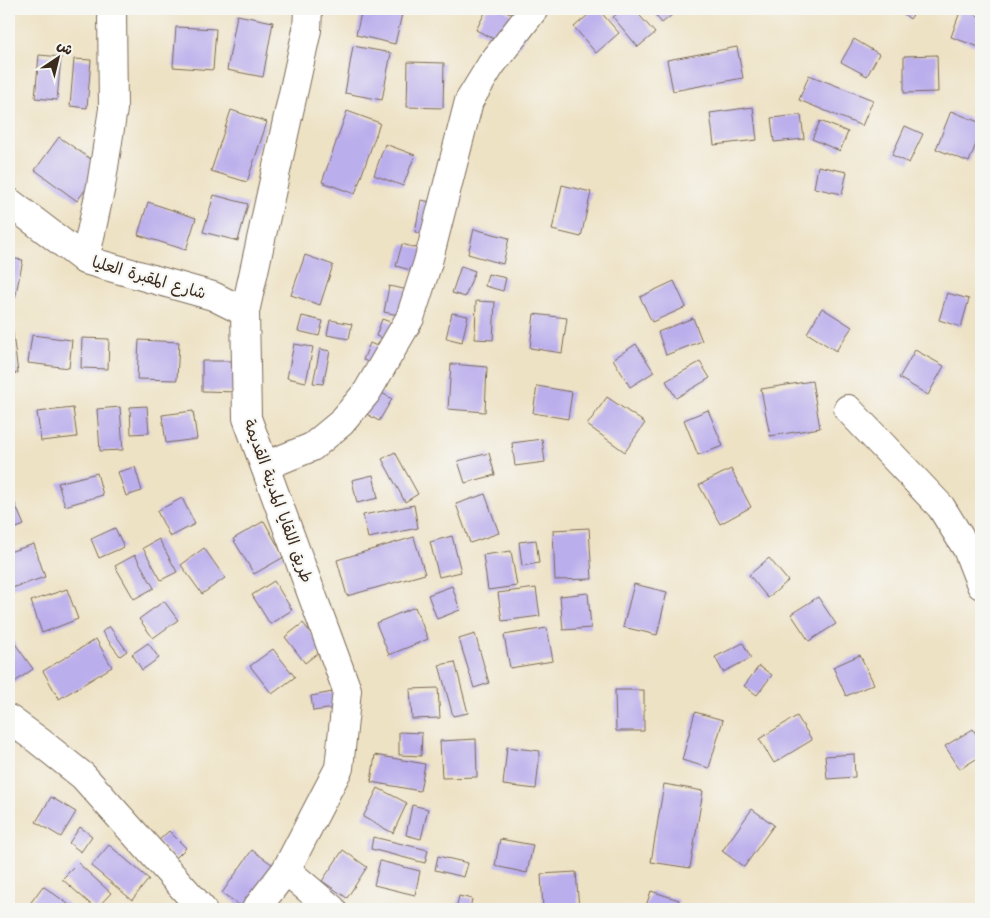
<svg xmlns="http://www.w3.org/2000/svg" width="990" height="918" font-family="'Architects Daughter','Playpen Sans Arabic',sans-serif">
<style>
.building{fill:#bbaeec}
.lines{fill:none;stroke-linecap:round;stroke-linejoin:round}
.minor-casing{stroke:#7a6a58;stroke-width:30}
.minor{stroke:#fff;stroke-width:28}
.labels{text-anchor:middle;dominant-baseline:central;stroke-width:4.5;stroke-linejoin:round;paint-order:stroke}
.street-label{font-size:16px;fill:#3b2a1e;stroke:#f6f6f2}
</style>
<rect width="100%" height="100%" fill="#f6f6f2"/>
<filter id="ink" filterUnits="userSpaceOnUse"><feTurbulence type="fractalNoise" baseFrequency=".02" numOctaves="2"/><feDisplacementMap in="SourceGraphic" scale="10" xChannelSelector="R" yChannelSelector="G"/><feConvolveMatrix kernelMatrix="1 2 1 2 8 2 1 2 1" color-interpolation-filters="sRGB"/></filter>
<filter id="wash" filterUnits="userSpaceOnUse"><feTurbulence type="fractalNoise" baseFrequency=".0096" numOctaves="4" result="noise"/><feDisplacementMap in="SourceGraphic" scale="20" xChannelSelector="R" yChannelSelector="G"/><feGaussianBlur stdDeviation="1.12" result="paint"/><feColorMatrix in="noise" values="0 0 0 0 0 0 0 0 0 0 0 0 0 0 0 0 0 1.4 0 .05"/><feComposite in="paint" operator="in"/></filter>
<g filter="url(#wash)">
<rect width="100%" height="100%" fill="#eee2c5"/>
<g id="blocks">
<g class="building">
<polygon points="362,9 380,9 402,14 395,44 356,35"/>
<polygon points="487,9 502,9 531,24 517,51 476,30"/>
<polygon points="595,9 598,9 619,33 596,53 574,27"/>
<polygon points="623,9 634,9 655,33 638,47 613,17"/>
<polygon points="650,9 679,9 662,23"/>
<polygon points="897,9 917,9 910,19"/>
<polygon points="961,9 981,17 981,41 979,47 951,37"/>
<polygon points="237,15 273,22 263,77 227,70"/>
<polygon points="176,27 216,29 213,70 173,67"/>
<polygon points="854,39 879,54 867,76 841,62"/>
<polygon points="353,46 391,53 382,100 345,93"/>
<polygon points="737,47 743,78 673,91 667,60"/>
<polygon points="39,55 61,57 57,100 35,98"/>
<polygon points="937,55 938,92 904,93 904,56"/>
<polygon points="74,59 91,60 87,108 70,106"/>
<polygon points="408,62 444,63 443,108 407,107"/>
<polygon points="809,75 873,100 862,126 799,100"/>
<polygon points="753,107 757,140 714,145 710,113"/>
<polygon points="231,110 267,122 247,182 211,171"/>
<polygon points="347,111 380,123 355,194 322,182"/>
<polygon points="951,111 981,123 981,131 969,162 936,149"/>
<polygon points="801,115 804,139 774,142 771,118"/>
<polygon points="820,121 848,132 840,151 812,139"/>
<polygon points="905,126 923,134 909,163 892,155"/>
<polygon points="59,137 102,167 77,201 35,170"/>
<polygon points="385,144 415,155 403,186 374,175"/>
<polygon points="818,166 847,172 842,194 814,188"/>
<polygon points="562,185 591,192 581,237 552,230"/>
<polygon points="214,195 248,204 238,241 203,232"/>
<polygon points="421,200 450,206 444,238 415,232"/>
<polygon points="148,202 196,218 186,250 138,235"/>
<polygon points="474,229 509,238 503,264 468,254"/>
<polygon points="402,244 434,253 428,275 396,266"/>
<polygon points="305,255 333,265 320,305 291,295"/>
<polygon points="9,258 23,260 15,298 9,297"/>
<polygon points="461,266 475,271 465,297 452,293"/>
<polygon points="488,274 506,278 503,291 485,286"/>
<polygon points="674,281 686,307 652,322 640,297"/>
<polygon points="389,286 423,293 417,319 384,312"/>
<polygon points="947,293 969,299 961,327 939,320"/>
<polygon points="476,301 495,302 493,340 475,339"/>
<polygon points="822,308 852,327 836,351 807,333"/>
<polygon points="452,313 468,316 462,342 446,338"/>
<polygon points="534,314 567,318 562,353 530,348"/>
<polygon points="302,316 323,321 319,336 298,331"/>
<polygon points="693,318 702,341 666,355 658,332"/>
<polygon points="382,319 407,328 400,345 376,336"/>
<polygon points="330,320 352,324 349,339 327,335"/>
<polygon points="9,327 12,327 18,373 9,374"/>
<polygon points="32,335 72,340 69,368 28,363"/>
<polygon points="82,338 109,339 108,369 81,368"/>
<polygon points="139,340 179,342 177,380 137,379"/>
<polygon points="370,343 384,349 377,365 363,360"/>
<polygon points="294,344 313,347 306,382 287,378"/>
<polygon points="636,344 654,372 630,387 613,359"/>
<polygon points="320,349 330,351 323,384 313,383"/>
<polygon points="915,350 944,366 928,395 899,378"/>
<polygon points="202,361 238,361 239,392 202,391"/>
<polygon points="700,362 710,378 676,398 666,381"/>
<polygon points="451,364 487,367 485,412 448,409"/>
<polygon points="362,381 392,399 379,421 349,404"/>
<polygon points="812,381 820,428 770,436 761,389"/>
<polygon points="537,386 572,392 568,419 533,413"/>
<polygon points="607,397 645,423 625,452 587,425"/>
<polygon points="147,406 149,433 131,434 130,407"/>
<polygon points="120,407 123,450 100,451 97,409"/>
<polygon points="73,408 77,437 41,441 37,412"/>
<polygon points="708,410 723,446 698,455 684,420"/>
<polygon points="193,411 197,439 166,443 162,415"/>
<polygon points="542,439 545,462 515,466 512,443"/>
<polygon points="395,452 418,494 405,502 382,459"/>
<polygon points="489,453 495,475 465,483 458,461"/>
<polygon points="135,467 142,491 126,496 118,472"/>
<polygon points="731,469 751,507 720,524 699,485"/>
<polygon points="97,473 103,495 65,506 58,483"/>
<polygon points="373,475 378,498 357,503 352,480"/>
<polygon points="485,494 499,533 470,543 456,504"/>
<polygon points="12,497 24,525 9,531 9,498"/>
<polygon points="182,498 195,524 170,537 157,511"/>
<polygon points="414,505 418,528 368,538 363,515"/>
<polygon points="264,521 284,557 254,574 233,539"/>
<polygon points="115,528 124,547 99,558 91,539"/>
<polygon points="589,528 592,579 555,580 553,530"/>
<polygon points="452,536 461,572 439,577 430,542"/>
<polygon points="414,537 425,574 347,596 337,560"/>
<polygon points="159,539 177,572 161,580 143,548"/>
<polygon points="536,540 539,563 522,566 519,542"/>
<polygon points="34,544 45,577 9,589 9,552"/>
<polygon points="204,548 225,578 202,594 181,565"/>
<polygon points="511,551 517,586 488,590 483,555"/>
<polygon points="135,555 154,588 134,599 115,566"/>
<polygon points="769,558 788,581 768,598 749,575"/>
<polygon points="274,581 292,610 270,624 252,595"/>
<polygon points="634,584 667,592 657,635 623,627"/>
<polygon points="452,586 460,610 437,619 428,595"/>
<polygon points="536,588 540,616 502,621 498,593"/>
<polygon points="67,589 78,619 42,633 31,601"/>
<polygon points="588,593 591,628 563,630 560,596"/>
<polygon points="818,597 836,624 809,641 791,614"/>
<polygon points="164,601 178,620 153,638 139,619"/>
<polygon points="415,607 428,639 389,655 376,623"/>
<polygon points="303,623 323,649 305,663 285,637"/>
<polygon points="109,626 127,651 120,656 102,632"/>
<polygon points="547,628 553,661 510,668 504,635"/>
<polygon points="475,634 489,683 474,688 459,639"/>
<polygon points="11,638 33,669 9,686 9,640"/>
<polygon points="96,639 112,667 59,699 43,671"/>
<polygon points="148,643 159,658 142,670 132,654"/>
<polygon points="743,643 751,658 723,672 715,657"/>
<polygon points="273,649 295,677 272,694 250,666"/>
<polygon points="860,655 874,684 846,696 833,667"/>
<polygon points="455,662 468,713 453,716 439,665"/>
<polygon points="759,666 772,675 757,695 744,686"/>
<polygon points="438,688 440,718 412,719 410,689"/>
<polygon points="615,690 644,690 644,731 616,731"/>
<polygon points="333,692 335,708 313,711 311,696"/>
<polygon points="695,712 723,720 709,768 682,760"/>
<polygon points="797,716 812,740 774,763 759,739"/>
<polygon points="973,729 981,743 981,756 960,769 945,746"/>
<polygon points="399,732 422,733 421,756 399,755"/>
<polygon points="476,739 477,777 442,778 440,741"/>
<polygon points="507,747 540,751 536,789 503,785"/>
<polygon points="854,754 855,777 827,779 825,756"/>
<polygon points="375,755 425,764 420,791 371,782"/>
<polygon points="664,784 703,791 690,868 651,862"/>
<polygon points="378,788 407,803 393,833 363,817"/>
<polygon points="51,797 76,812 61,837 36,822"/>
<polygon points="412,805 428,809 421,839 406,835"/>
<polygon points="752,809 774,825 744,867 722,851"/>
<polygon points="80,827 92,836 81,852 69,843"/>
<polygon points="169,831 186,848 175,859 158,841"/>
<polygon points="373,837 428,850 425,863 371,849"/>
<polygon points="500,839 533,845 527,873 495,866"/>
<polygon points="109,845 149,879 132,900 91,866"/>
<polygon points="252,850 283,872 245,909 222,893"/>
<polygon points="343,850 367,867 347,898 322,881"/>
<polygon points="438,856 468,863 464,877 435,870"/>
<polygon points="380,861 420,871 415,895 374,885"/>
<polygon points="78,863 111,893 96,909 62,879"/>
<polygon points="576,872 579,909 543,909 541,874"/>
<polygon points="43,886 68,904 64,909 26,909"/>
<polygon points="651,891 679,900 676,909 645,909"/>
<polygon points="459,896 472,899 470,909 456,909"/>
</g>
</g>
</g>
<g filter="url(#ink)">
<use href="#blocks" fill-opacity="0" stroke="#7a6a58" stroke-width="1"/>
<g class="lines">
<defs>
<g id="minor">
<polyline points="9,202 85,260 213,296 245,312"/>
<polyline points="85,260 101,186 113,109 112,9"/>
<polyline points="848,409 941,507 967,549 981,585"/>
<polyline points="265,466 312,447 341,423 367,392 410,318 428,262 469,101 491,65 534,9"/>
<polyline points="9,719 39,741 83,776 202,909"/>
<polyline points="286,870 332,909"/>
<polyline points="256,909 286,870 339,768 347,690 247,418 245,312 307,30 308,9"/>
</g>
</defs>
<use href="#minor" class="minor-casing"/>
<use href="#minor" class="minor"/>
</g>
</g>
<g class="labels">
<g class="street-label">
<text transform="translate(149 278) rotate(16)">شارع المقبرة العليا</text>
<text transform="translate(278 501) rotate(70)">طريق اللقايا المدينة القديمة</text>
</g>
</g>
<rect width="990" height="918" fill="none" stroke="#f6f6f2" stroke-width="30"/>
<g transform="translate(58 58) rotate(35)" stroke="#f6f6f2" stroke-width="4" paint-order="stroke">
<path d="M0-4L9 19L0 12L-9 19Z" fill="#3b2a1e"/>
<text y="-8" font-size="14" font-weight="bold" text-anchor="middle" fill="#3b2a1e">ش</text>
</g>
</svg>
